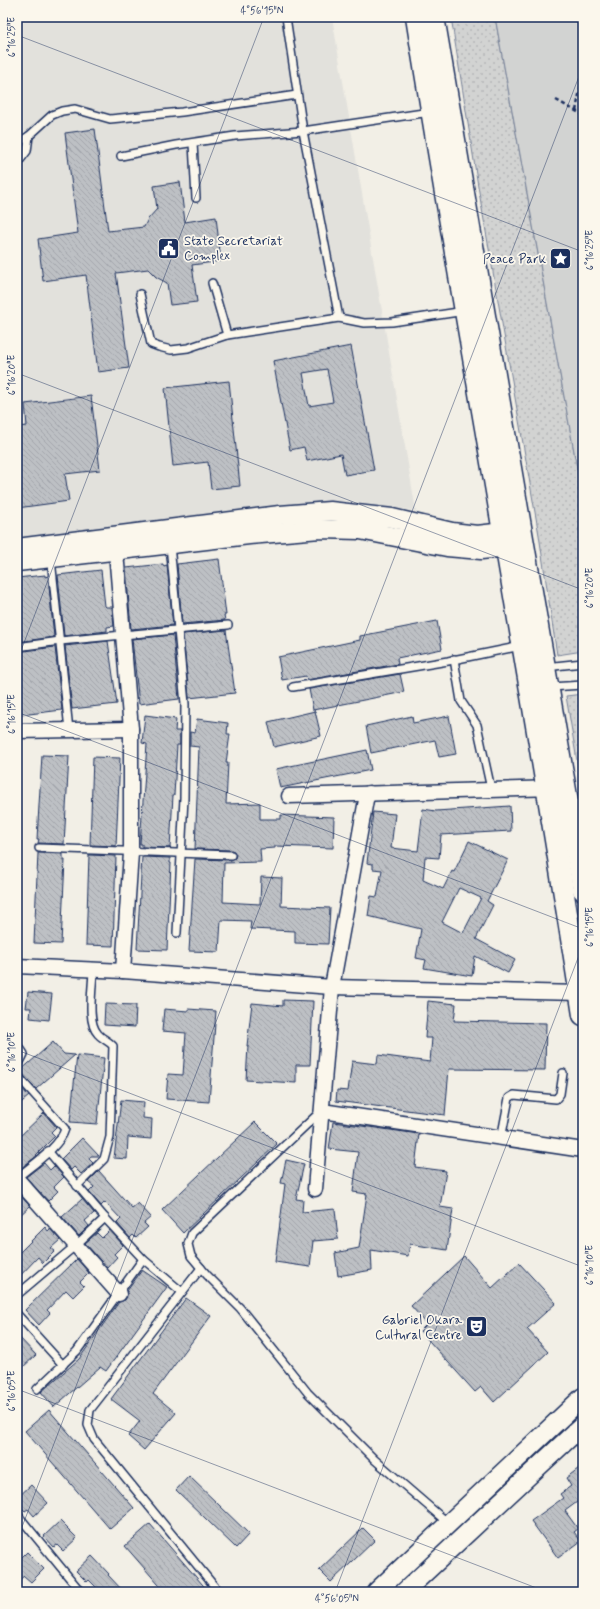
<svg xmlns="http://www.w3.org/2000/svg" width="600" height="1609" font-family="Mynerve,sans-serif">
<style>
.built{fill:#e2e1dc}
.grass{fill:url(#grass-dots);stroke:#768198}
.park{fill:#d2d3d2;stroke:#768198}
.building{fill:url(#building-back-hatch);stroke:#1b2f5e;fill-rule:evenodd}
.lines{fill:none;stroke-linecap:round;stroke-linejoin:round}
.service-casing{stroke:#1b2f5e;stroke-width:10}
.minor-casing{stroke:#1b2f5e;stroke-width:17}
.tertiary-casing{stroke:#1b2f5e;stroke-width:21}
.secondary-casing{stroke:#1b2f5e;stroke-width:23}
.path{stroke:#1b2f5e;stroke-width:2.5;stroke-dasharray:4 3;stroke-linecap:butt}
.service{stroke:#fbf7ec;stroke-width:7}
.minor{stroke:#fbf7ec;stroke-width:14}
.tertiary{stroke:#fbf7ec;stroke-width:18}
.secondary{stroke:#fbf7ec;stroke-width:20}
.ticks{fill:none;stroke:#1b2f5e;stroke-width:1;stroke-opacity:0.45}
.labels{text-anchor:middle;dominant-baseline:central;stroke-width:3.5;stroke-linejoin:round;paint-order:stroke}
.poi-label{font-size:13px;fill:#1b2f5e;stroke:#fbf7ec;text-anchor:end}
.neatline{fill:none;stroke:#1b2f5e;stroke-width:1.5}
.ticks-label{font-size:10px;text-anchor:middle;fill:#1b2f5e}
</style>
<defs>
<pattern id="grass-dots" width="8" height="8" patternUnits="userSpaceOnUse"><rect width="8" height="8" fill="#d2d3d2"/><path d="M2 2h.1M6 6h.1" fill="none" stroke="#b4b5b7" stroke-width="1.8" stroke-linecap="round"/></pattern>
<pattern id="building-back-hatch" width="6" height="6" patternUnits="userSpaceOnUse"><rect width="6" height="6" fill="#bdc0c4"/><path d="M-1 5l2 2M0 0l6 6M5-1l2 2" fill="none" stroke="#a2a5ab"/></pattern>
</defs>
<rect width="100%" height="100%" fill="#f2efe6"/>
<filter id="ink" filterUnits="userSpaceOnUse"><feTurbulence type="fractalNoise" baseFrequency=".025" numOctaves="2"/><feDisplacementMap in="SourceGraphic" scale="8" xChannelSelector="R" yChannelSelector="G"/><feConvolveMatrix kernelMatrix="1 2 1 2 8 2 1 2 1" color-interpolation-filters="sRGB"/></filter>
<g filter="url(#ink)">
<polygon class="built" points="17,17 332,17 416,511 345,501 17,538"/>
<g class="grass">
<polygon points="451,17 495,17 583,501 583,527 579,528 583,554 583,651 557,655 539,535 478,186"/>
<polygon points="583,694 583,796 566,696"/>
</g>
<polygon class="park" points="495,17 583,17 583,501"/>
<g class="building">
<polygon points="95,129 108,231 144,227 148,219 157,209 154,186 180,182 185,222 216,217 221,261 192,265 197,302 170,305 167,283 156,277 148,269 116,273 129,368 98,372 86,275 43,281 38,239 78,233 65,133"/>
<path d="M351,346l23,124 -29,5 -4,-21 -34,7 -3,-14 -14,3 -17,-89zM327,369l6,33 -24,4 -6,-33z"/>
<polygon points="229,381 240,486 211,489 208,462 173,466 165,388"/>
<polygon points="91,396 100,470 65,474 69,501 17,508 17,427 27,426 25,404"/>
<polygon points="219,559 226,615 224,615 225,620 182,624 177,564"/>
<polygon points="163,564 163,566 167,565 173,625 131,629 126,568"/>
<polygon points="101,570 105,606 106,607 112,607 114,626 107,627 107,631 64,636 58,575"/>
<polygon points="45,575 45,577 48,576 54,637 17,642 17,578"/>
<polygon points="437,621 442,649 397,658 398,664 307,680 306,676 282,680 278,657 360,640 360,636"/>
<polygon points="226,630 235,693 189,698 183,634"/>
<polygon points="173,635 179,699 139,704 132,639"/>
<polygon points="108,641 117,704 72,709 65,646"/>
<polygon points="55,647 62,710 21,715 17,682 17,652"/>
<polygon points="400,674 404,692 313,710 309,689"/>
<polygon points="315,711 321,736 274,747 268,722"/>
<polygon points="145,715 176,719 175,731 180,731 180,745 177,745 174,795 173,795 170,848 142,847 142,844 140,844 147,744 142,743"/>
<polygon points="412,716 413,723 449,716 456,754 439,757 435,740 371,753 366,726"/>
<polygon points="197,719 228,723 227,734 230,734 226,763 228,763 226,804 260,803 260,819 281,819 281,815 334,817 333,848 275,846 275,848 260,849 261,862 224,863 223,902 260,904 261,877 282,878 281,906 330,908 328,944 295,943 295,931 250,929 251,921 221,920 219,952 189,951 195,859 231,860 235,858 236,855 234,851 231,850 195,849 199,747 190,746 190,732 195,733"/>
<polygon points="367,750 371,770 280,788 276,769"/>
<polygon points="42,755 69,756 64,844 38,843 39,839 37,839"/>
<polygon points="93,757 120,758 116,846 90,845"/>
<path d="M510,806l1,25 -70,4 -2,23 -14,-1 -2,23 20,9 9,-18 2,1 15,-31 39,19 -21,41 6,4 -17,34 39,21 -7,13 -33,-17 -3,20 -48,-8 2,-8 -10,-2 5,-29 -53,-13 3,-20 6,1 5,-27 -9,-1v-5l-6,-1 6,-51 22,2 -4,34 27,3 5,-42 13,2zM459,888l22,10 -18,35 -21,-11z"/>
<polygon points="38,853 63,854 63,860 65,860 61,944 34,943"/>
<polygon points="89,855 116,856 113,946 86,945"/>
<polygon points="142,857 170,858 170,863 171,863 167,950 137,949"/>
<polygon points="28,992 52,994 49,1020 30,1018 31,1008 26,1008"/>
<polygon points="283,1000 313,1001 310,1065 296,1065 296,1083 246,1080 248,1046 247,1046 252,1003 283,1006"/>
<polygon points="428,1001 456,1004 454,1021 546,1023 545,1070 449,1069 445,1115 336,1101 337,1090 348,1091 352,1061 377,1064 378,1055 430,1062 432,1038 425,1038"/>
<polygon points="105,1004 136,1005 135,1027 104,1025"/>
<polygon points="164,1009 188,1011 188,1009 216,1011 209,1102 166,1099 168,1074 183,1075 186,1033 162,1031"/>
<polygon points="53,1042 64,1054 75,1055 36,1089 20,1071"/>
<polygon points="77,1055 104,1058 97,1124 70,1122"/>
<polygon points="17,1083 29,1096 17,1106"/>
<polygon points="121,1100 144,1102 143,1118 152,1119 151,1139 128,1137 127,1159 114,1158"/>
<polygon points="44,1113 56,1127 51,1132 55,1136 36,1155 37,1156 17,1171 17,1139"/>
<polygon points="255,1122 277,1144 183,1233 162,1210"/>
<polygon points="333,1122 419,1134 415,1167 446,1171 440,1207 453,1209 447,1250 410,1244 408,1256 371,1250 372,1270 338,1276 335,1253 359,1248 367,1194 353,1192 358,1152 329,1149"/>
<polygon points="82,1138 99,1156 91,1156 89,1159 93,1163 81,1174 74,1167 71,1170 61,1159"/>
<polygon points="286,1160 304,1164 296,1199 303,1200 302,1212 335,1209 338,1239 313,1241 310,1267 275,1262 285,1184 281,1183"/>
<polygon points="44,1163 50,1170 54,1166 64,1177 54,1187 58,1191 48,1201 26,1177"/>
<polygon points="99,1171 132,1208 138,1203 151,1217 144,1223 148,1227 136,1238 133,1235 130,1238 117,1223 121,1219 105,1202 101,1206 89,1192 94,1187 88,1182"/>
<polygon points="17,1192 30,1206 17,1218"/>
<polygon points="82,1199 94,1213 85,1221 89,1226 79,1236 62,1217"/>
<polygon points="45,1227 48,1231 50,1229 60,1240 51,1248 55,1251 43,1263 38,1257 17,1279 17,1255"/>
<polygon points="110,1230 123,1245 114,1254 117,1257 107,1268 85,1243 97,1233 102,1238"/>
<polygon points="464,1256 492,1288 519,1263 556,1303 527,1329 548,1352 494,1402 481,1387 475,1392 420,1331 427,1324 411,1306"/>
<polygon points="77,1259 89,1273 80,1282 84,1286 73,1297 66,1290 47,1310 50,1313 39,1325 25,1310"/>
<polygon points="142,1270 167,1287 106,1371 100,1367 54,1407 41,1392 79,1359 119,1302 125,1300 127,1296 127,1291"/>
<polygon points="186,1298 211,1316 153,1394 176,1413 144,1450 128,1436 140,1421 111,1399"/>
<polygon points="17,1335 36,1355 22,1368 17,1362"/>
<polygon points="49,1410 134,1508 110,1529 25,1431"/>
<polygon points="583,1465 583,1502 581,1499 565,1511 578,1529 574,1532 581,1541 558,1558 531,1521 563,1498 560,1494 571,1486 566,1478"/>
<polygon points="189,1476 249,1534 236,1548 176,1490"/>
<polygon points="31,1485 48,1503 34,1516 28,1509 25,1511 17,1503 17,1498"/>
<polygon points="60,1521 77,1538 63,1551 57,1545 54,1547 44,1536"/>
<polygon points="150,1524 209,1592 165,1592 125,1546"/>
<polygon points="363,1528 375,1540 331,1582 319,1570"/>
<polygon points="27,1552 44,1569 31,1582 24,1576 17,1582 17,1562"/>
<polygon points="92,1556 109,1574 108,1575 124,1592 101,1592 89,1580 87,1582 76,1571"/>
</g>
<g class="lines">
<defs>
<g id="service">
<polyline points="286,17 303,131 339,318 364,323 392,322 465,311"/>
<polyline points="17,143 29,136 52,115 62,111 75,109 110,119 182,112 297,95"/>
<polyline points="193,143 196,198"/>
<polyline points="121,156 176,145 235,136 303,131 430,112"/>
<polyline points="17,164 27,151 29,136"/>
<polyline points="212,283 227,335"/>
<polyline points="140,294 151,344 159,347 171,350 188,348 227,335 339,318"/>
<polyline points="170,545 185,704 184,798 177,933"/>
<polyline points="51,559 69,730"/>
<polyline points="17,647 60,641 228,625"/>
<polyline points="454,659 461,701 477,725 491,789"/>
<polyline points="545,667 583,663"/>
<polyline points="293,687 448,661 521,646"/>
<polyline points="550,687 583,685"/>
<polyline points="39,848 231,855"/>
<polyline points="17,1045 20,1048 24,1054 20,1062 17,1065"/>
<path d="M17,1075l48,54c-5,18 -33,36 -48,49"/>
<polyline points="320,1112 192,1233 188,1244 191,1256 207,1275 240,1308 308,1393 375,1460 448,1523"/>
<polyline points="501,1139 509,1098 514,1095 556,1099 560,1094 563,1073"/>
<polyline points="48,1151 105,1218 143,1259 182,1292"/>
<path d="M77,1186l27,-27 6,-22 3,-91c-5,-6 -11,-7 -15,-12 -12,-12 -5,-48 -5,-65"/>
<polyline points="201,1268 90,1410 88,1425 94,1439 219,1592"/>
<polyline points="17,1295 75,1246 105,1218"/>
<polyline points="17,1314 63,1365"/>
<polyline points="37,1389 77,1351 143,1259"/>
<polyline points="17,1514 81,1592"/>
</g>
<g id="minor">
<polyline points="115,540 131,729 131,853 123,971"/>
<polyline points="17,731 131,729"/>
<polyline points="289,796 555,788"/>
<polyline points="17,966 123,971 332,987 580,993"/>
<polyline points="322,1111 583,1150"/>
<polyline points="17,1179 119,1294"/>
<polyline points="315,1189 332,987 366,800 369,793"/>
</g>
<g id="tertiary">
<polyline points="17,548 280,515 330,511 392,518 452,532 477,535 504,532 516,528"/>
<polyline points="17,562 249,535 320,529 360,530 447,547 481,550 520,546"/>
<polyline points="376,1592 583,1397"/>
<polyline points="404,1592 583,1425"/>
</g>
<g id="secondary">
<path d="M416,17c53,333 116,665 167,998"/>
<polyline points="434,17 583,890"/>
</g>
</defs>
<use href="#service" class="service-casing"/>
<use href="#minor" class="minor-casing"/>
<use href="#tertiary" class="tertiary-casing"/>
<use href="#secondary" class="secondary-casing"/>
<g class="path">
<polyline points="556,100 583,115"/>
<polyline points="576,111 583,73"/>
</g>
<use href="#service" class="service"/>
<use href="#minor" class="minor"/>
<use href="#tertiary" class="tertiary"/>
<use href="#secondary" class="secondary"/>
</g>
</g>
<path class="ticks" d="M17,35l566,217M17,373l566,217M17,661l247,-644M17,712l566,217M17,1050l566,217M17,1389l530,203M17,1540l566,-1474M335,1592l248,-647"/>
<defs>
<symbol id="civic-square" viewBox="-11 -11 22 22"><rect x="-9" y="-9" width="18" height="18" rx="4" fill="#1b2f5e" stroke="#fbf7ec"/><path d="M-.6-6.5H3V-4.5H.6V-3L4-1V1h2V6H-6V1h2V-1L-.6-3ZM-1.2 2.5V6h2.4V2.5Z" fill="#fff"/></symbol>
<symbol id="sight-square" viewBox="-11 -11 22 22"><rect x="-9" y="-9" width="18" height="18" rx="4" fill="#1b2f5e" stroke="#fbf7ec"/><path d="M0-6L1.8-2.2L6-1.7L2.9 1.2L3.7 5.4L0 3.3L-3.7 5.4L-2.9 1.2L-6-1.7L-1.8-2.2Z" fill="#fff"/></symbol>
<symbol id="theatre-square" viewBox="-11 -11 22 22"><rect x="-9" y="-9" width="18" height="18" rx="4" fill="#1b2f5e" stroke="#fbf7ec"/><path d="M-5-5.5Q0-4 5-5.5V0Q5 5 0 6Q-5 5-5 0ZM-3.3-2.5H-1v1.5H-3.3ZM1-2.5H3.3v1.5H1ZM-2.8 1Q0 5.5 2.8 1Z" fill="#fff"/></symbol>
</defs>
<g fill-rule="evenodd">
<use href="#civic-square" x="156" y="236" width="25" height="25"/>
<use href="#sight-square" x="548" y="246" width="25" height="25"/>
<use href="#theatre-square" x="464" y="1314" width="25" height="25"/>
</g>
<g class="labels">
<g class="poi-label">
<text x="184" y="241" text-anchor="start">State Secretariat<tspan x="184" dy="15">Complex</tspan></text>
<text x="546" y="259">Peace Park</text>
<text x="462" y="1320">Gabriel Okara<tspan x="462" dy="15">Cultural Centre</tspan></text>
</g>
</g>
<rect width="600" height="1609" fill="none" stroke="#fbf7ec" stroke-width="44"/>
<rect x="22" y="22" width="556" height="1565" class="neatline"/>
<g class="ticks-label">
<text x="262" y="14">4°56'15"N</text>
<text transform="translate(11 37) rotate(-90)" y="4">6°16'25"E</text>
<text transform="translate(589 250) rotate(-90)" y="4">6°16'25"E</text>
<text transform="translate(11 375) rotate(-90)" y="4">6°16'20"E</text>
<text transform="translate(589 588) rotate(-90)" y="4">6°16'20"E</text>
<text transform="translate(11 714) rotate(-90)" y="4">6°16'15"E</text>
<text transform="translate(589 927) rotate(-90)" y="4">6°16'15"E</text>
<text transform="translate(11 1052) rotate(-90)" y="4">6°16'10"E</text>
<text transform="translate(589 1265) rotate(-90)" y="4">6°16'10"E</text>
<text transform="translate(11 1391) rotate(-90)" y="4">6°16'05"E</text>
<text x="337" y="1602">4°56'05"N</text>
</g>
</svg>
